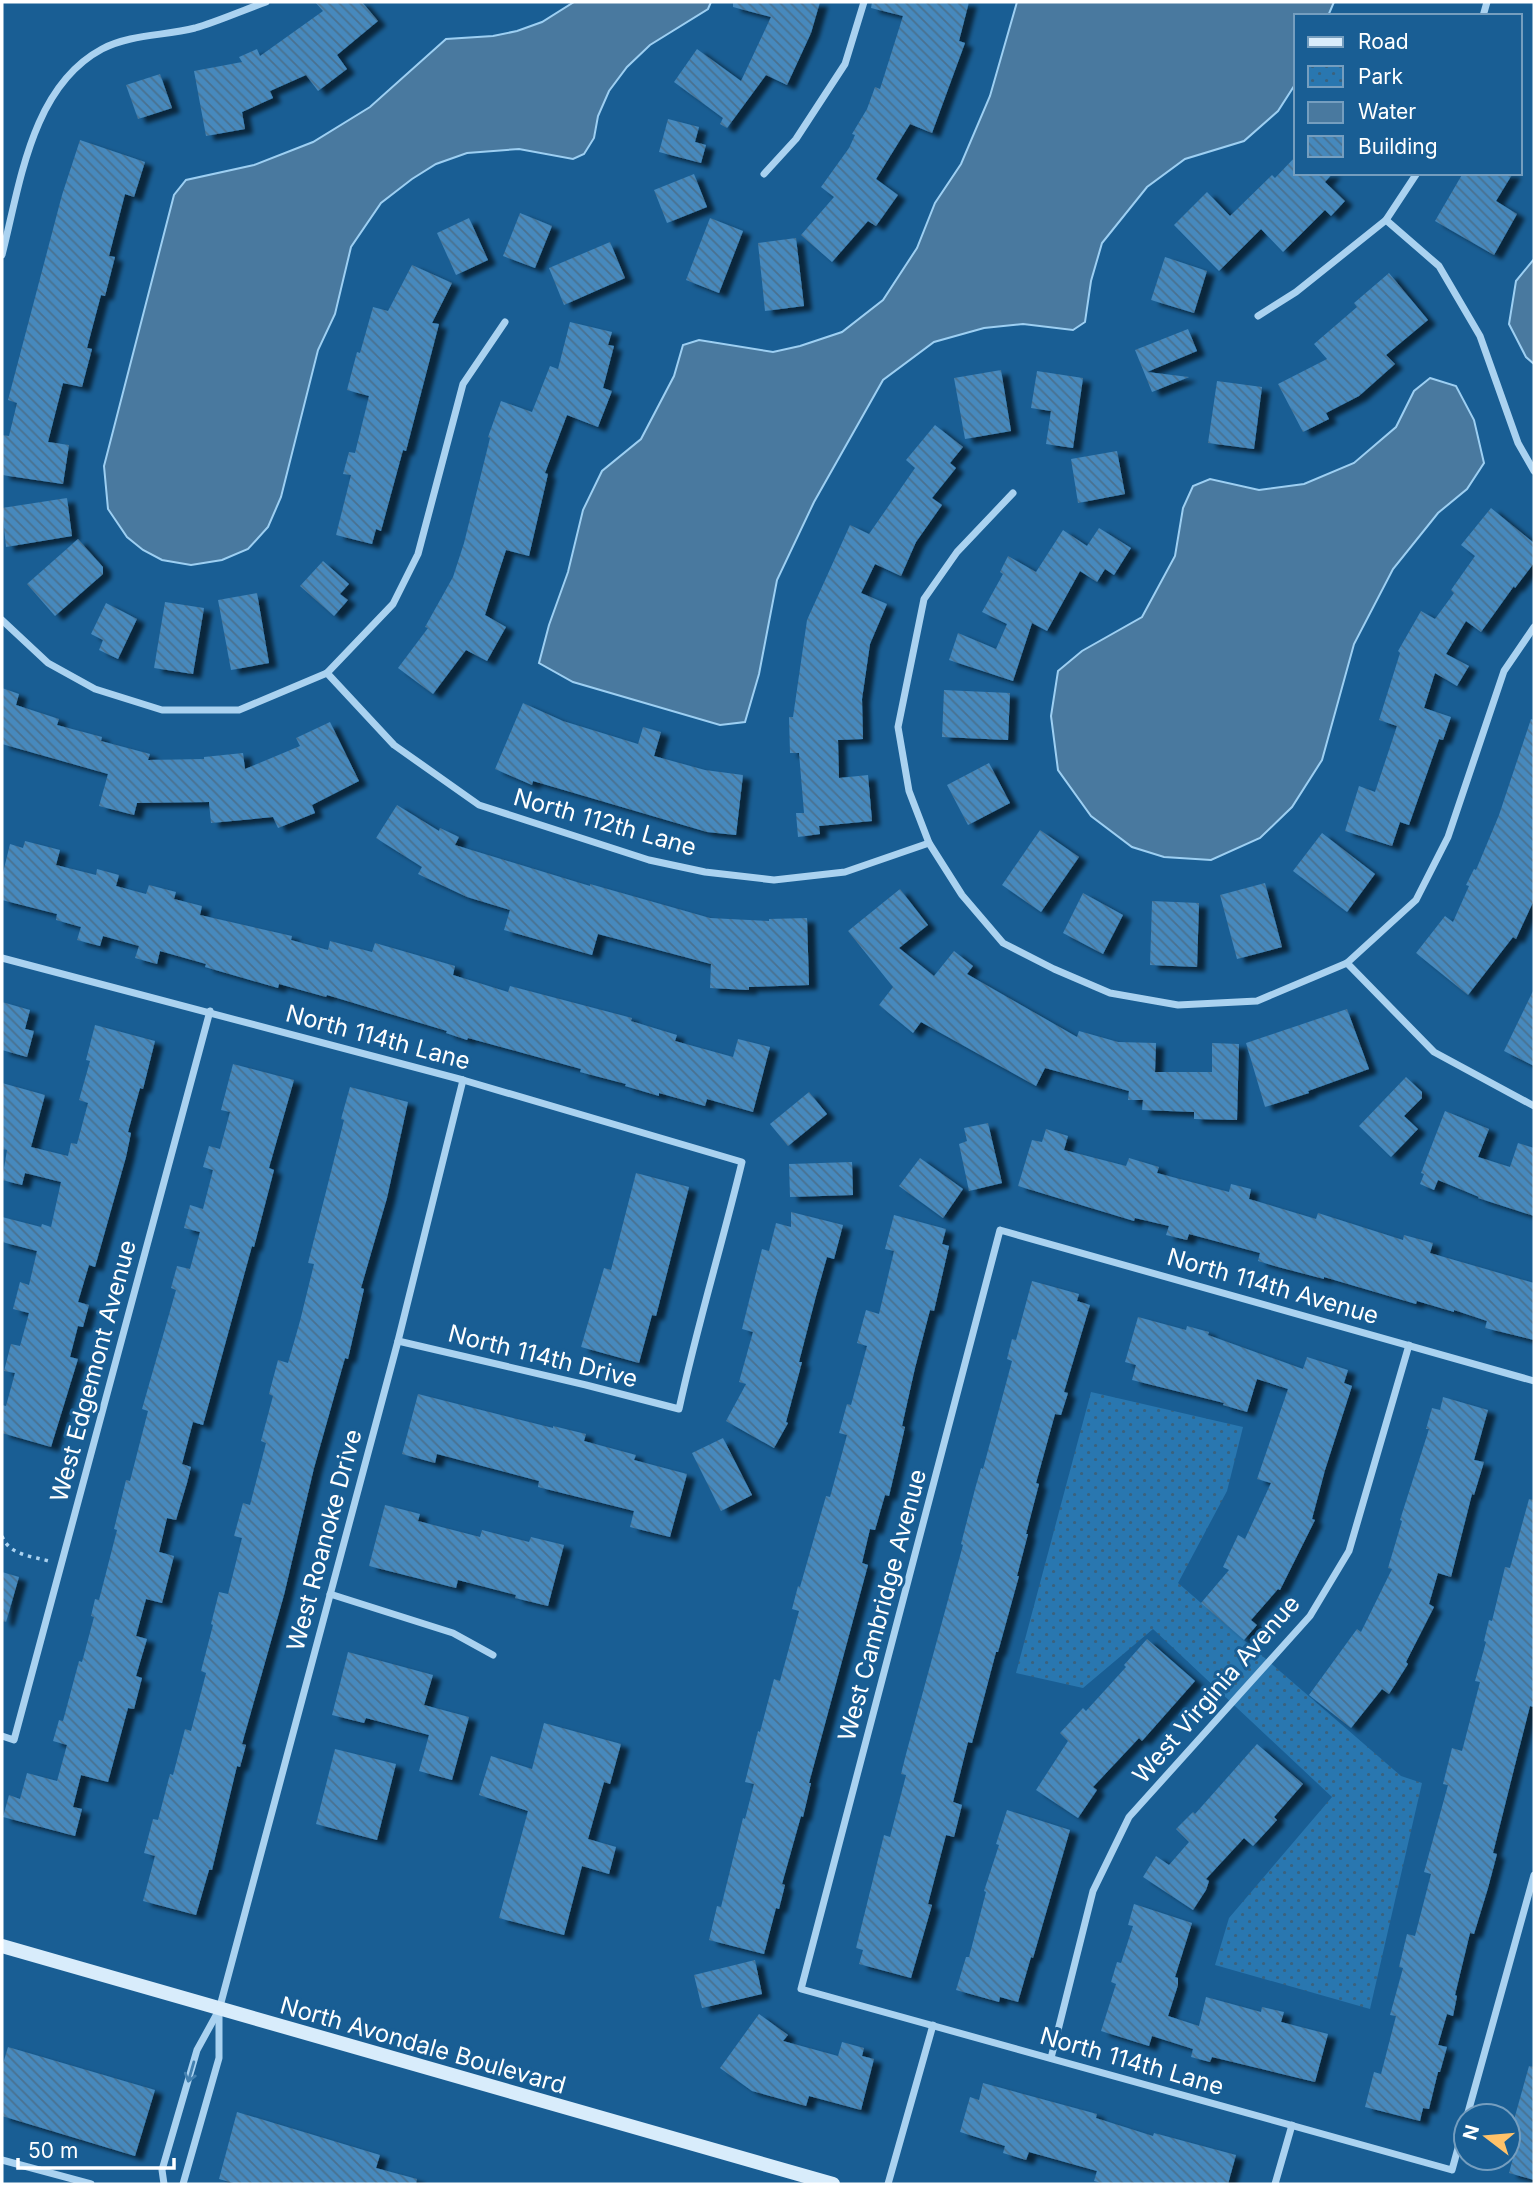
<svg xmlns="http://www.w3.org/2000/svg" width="1536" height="2186" font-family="Inter,sans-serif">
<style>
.park{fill:url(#park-dots)}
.water{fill:#49799f;stroke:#9dcff2;stroke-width:2}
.building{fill:url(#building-back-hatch);filter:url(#shadow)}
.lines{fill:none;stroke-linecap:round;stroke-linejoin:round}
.path{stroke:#aad2f0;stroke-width:3.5;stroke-dasharray:3.5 5;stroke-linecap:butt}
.minor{stroke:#aad2f0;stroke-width:7}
.secondary{stroke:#d8ecfb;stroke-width:14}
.oneway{stroke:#4481b0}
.labels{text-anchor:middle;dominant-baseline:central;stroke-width:6;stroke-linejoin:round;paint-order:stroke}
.street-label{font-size:24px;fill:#fff;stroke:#195e94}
</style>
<defs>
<pattern id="park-dots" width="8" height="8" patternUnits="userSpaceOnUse" patternTransform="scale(1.75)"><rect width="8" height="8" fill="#2977b0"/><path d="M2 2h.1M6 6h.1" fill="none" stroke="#3a627e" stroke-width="1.8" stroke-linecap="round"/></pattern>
<pattern id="building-back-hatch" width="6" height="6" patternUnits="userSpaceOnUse" patternTransform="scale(1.75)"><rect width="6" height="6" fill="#4689bd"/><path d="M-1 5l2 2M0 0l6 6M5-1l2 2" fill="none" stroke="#487190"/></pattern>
<filter id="shadow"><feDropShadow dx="8" dy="4.5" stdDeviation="2" flood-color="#0009"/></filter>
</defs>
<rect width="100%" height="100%" fill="#195e94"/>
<polygon class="park" points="1091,1392 1243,1427 1227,1491 1178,1583 1401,1776 1422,1783 1370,2009 1215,1965 1229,1918 1332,1797 1153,1629 1083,1688 1016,1673"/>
<g class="water">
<polygon points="574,2 711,2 708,9 650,45 627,67 609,91 598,116 594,138 584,154 573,159 519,149 467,153 436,164 412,179 381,203 351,247 335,314 318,350 281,497 268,527 248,549 222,560 191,565 162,560 143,550 127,537 108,509 104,466 174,195 186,180 254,165 313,142 370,107 446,39 493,36 517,31 542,22"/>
<polygon points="1017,2 1334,2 1328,16 1296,16 1296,83 1278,111 1244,141 1185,159 1147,187 1102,243 1091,281 1085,322 1073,330 1023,324 984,328 934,342 883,380 814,502 777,580 759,674 745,722 720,725 573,682 539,663 549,625 568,572 583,510 602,471 641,439 674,376 683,345 699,340 773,352 800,346 842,332 883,300 917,248 935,203 961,164 990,96"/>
<polygon points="1534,259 1534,364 1526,357 1509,324 1516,281"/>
<polygon points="1430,378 1456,386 1474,420 1484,463 1467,489 1438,513 1393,569 1354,644 1322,760 1292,807 1260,838 1211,860 1164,857 1132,847 1091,816 1058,770 1051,716 1058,671 1082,651 1142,617 1175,556 1183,508 1193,486 1210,479 1259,490 1304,484 1354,463 1396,427 1414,391"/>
</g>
<g class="building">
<polygon points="315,2 362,2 378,21 337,55 347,69 318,91 306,75 270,91 273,98 242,112 245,129 206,136 194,71 242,62 239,57 257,49 260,56 323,11"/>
<polygon points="733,2 820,2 811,33 787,85 766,75 727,128 720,124 723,118 674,82 697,49 741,81 771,17 733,7"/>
<polygon points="872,2 969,2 959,41 965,43 932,133 910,124 876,179 898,195 876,226 868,221 832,262 801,235 834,197 821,187 849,148 855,135 852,134 867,109 875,87 880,89 903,16 871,8"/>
<polygon points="160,74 172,108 138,119 126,85"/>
<polygon points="668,119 699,127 695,142 706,145 701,163 659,152"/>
<polygon points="80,140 145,162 134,197 125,194 109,256 115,257 105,296 101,295 87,348 92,349 82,387 63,383 48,442 69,445 63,484 2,475 2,435 9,436 17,403 8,400 62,195"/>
<polygon points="1296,156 1296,173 1333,173 1325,182 1345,201 1331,216 1325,210 1283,252 1261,229 1219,271 1174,225 1207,192 1230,216 1272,175 1275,178"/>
<polygon points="1463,173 1513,173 1496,201 1517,214 1494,255 1435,221"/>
<polygon points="694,174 707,207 667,223 654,190"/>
<polygon points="520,213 552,226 535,268 503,256"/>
<polygon points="469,218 488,260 456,275 437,233"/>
<polygon points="710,218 743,231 719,293 686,280"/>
<polygon points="796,238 804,306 765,311 758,243"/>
<polygon points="610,242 625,278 564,305 549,268"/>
<polygon points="1165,257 1207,271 1194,313 1151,300"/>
<polygon points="412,265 452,283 432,323 439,324 406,451 403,450 381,531 376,529 372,544 336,535 351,475 343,474 349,452 355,453 369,396 347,390 357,352 360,353 373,307 388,311"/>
<polygon points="1389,273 1428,320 1386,355 1395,364 1359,396 1326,413 1329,419 1303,432 1278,384 1327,359 1314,344 1357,307 1354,303"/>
<polygon points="570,322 612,332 608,345 614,346 603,388 612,391 598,427 567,415 545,473 548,474 529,556 506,550 485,615 506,627 487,661 466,650 433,694 398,668 428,628 425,627 453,577 464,543 490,438 488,437 501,401 532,412 550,366 558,369"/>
<polygon points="1188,329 1197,351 1147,372 1189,377 1152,392 1135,350"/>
<polygon points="1001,370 1011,431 965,439 954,378"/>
<polygon points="1037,371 1083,378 1073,448 1046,444 1051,411 1031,408"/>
<polygon points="1217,381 1262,387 1254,449 1208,443"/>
<polygon points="935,425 963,447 950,463 956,468 932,498 942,505 916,542 901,576 875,564 861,593 887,604 870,644 862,699 863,739 838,740 839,778 868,775 872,821 819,826 820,834 798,837 796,813 804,813 799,753 790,753 789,717 793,717 807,620 850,525 869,534 915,468 906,460"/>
<polygon points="1117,451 1125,494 1078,503 1071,459"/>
<polygon points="67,498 72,536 6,547 2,508"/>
<polygon points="1491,508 1534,543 1534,563 1515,588 1514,586 1481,632 1466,621 1446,654 1469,666 1457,686 1435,673 1424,708 1451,717 1443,740 1439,739 1409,825 1400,822 1392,846 1345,831 1359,786 1375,792 1397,726 1379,720 1400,653 1398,651 1421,611 1435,619 1454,593 1451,590 1475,556 1461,545"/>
<polygon points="1099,528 1131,548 1114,575 1105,569 1097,582 1080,571 1047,631 1032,623 1013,681 949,660 958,633 996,649 1007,624 982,612 1003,574 1000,572 1008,556 1036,572 1063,530 1087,546"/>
<polygon points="78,539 103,567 103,574 55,616 27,584"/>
<polygon points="323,561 349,584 340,594 348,600 334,616 300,586"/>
<polygon points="257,593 269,663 231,670 218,600"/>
<polygon points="165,602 204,608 193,674 154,668"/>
<polygon points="106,603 137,619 118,659 99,650 103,640 91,634"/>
<polygon points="2,688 19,694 16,705 59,719 57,725 102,737 101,741 150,754 148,760 204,759 204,757 243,753 245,769 300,746 296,738 330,722 359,781 312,805 315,813 278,828 273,817 211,823 209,802 137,803 134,815 99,806 108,774 2,744"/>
<polygon points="944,690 1010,693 1008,740 942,737"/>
<polygon points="523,703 563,721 638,744 643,727 661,732 654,756 705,770 743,775 736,835 707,832 533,781 532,785 495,769"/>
<polygon points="1531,719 1534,720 1534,900 1516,939 1513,937 1468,995 1416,953 1445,916 1453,922 1469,886 1466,885 1474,869 1476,870 1499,815"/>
<polygon points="989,763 1010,803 968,825 947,785"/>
<polygon points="397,805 439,831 440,828 459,837 455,845 590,886 590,884 710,918 769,921 769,919 807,918 809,985 749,987 749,990 710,988 711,964 598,934 592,955 504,930 510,910 467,897 418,874 422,867 376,838"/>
<polygon points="1040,830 1079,857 1041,912 1002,885"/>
<polygon points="1322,833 1375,874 1347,912 1293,871"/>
<polygon points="25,841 60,850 56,865 96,875 97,869 119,875 116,886 146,894 149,885 176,892 174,899 202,906 200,915 292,936 291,940 328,950 330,941 372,952 375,943 455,966 453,975 508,992 510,986 632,1018 631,1021 677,1035 675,1041 733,1057 738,1039 770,1047 753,1112 707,1099 705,1106 659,1093 659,1096 625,1086 626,1084 580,1072 581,1069 468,1038 467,1040 446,1033 447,1031 327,995 326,997 279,984 278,988 205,967 206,964 160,951 157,964 135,958 139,946 103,936 100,946 77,940 81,927 56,920 57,914 2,900 2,877 10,844 23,848"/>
<polygon points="1265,883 1282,947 1237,959 1220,895"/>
<polygon points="900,889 928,925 899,948 934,976 954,951 973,966 967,974 1077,1037 1079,1031 1118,1042 1156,1043 1155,1072 1212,1072 1212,1043 1239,1044 1237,1120 1194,1119 1194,1112 1142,1110 1143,1100 1128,1100 1129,1091 1045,1068 1036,1086 921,1022 913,1033 879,1005 893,987 848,931"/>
<polygon points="1083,893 1123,915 1103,954 1063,933"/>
<polygon points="1152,901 1199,903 1197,967 1150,965"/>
<polygon points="1534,989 1534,1066 1504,1051"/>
<polygon points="2,1002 30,1010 25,1029 34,1031 27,1057 2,1050"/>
<polygon points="1347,1009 1369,1069 1308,1091 1309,1093 1265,1107 1246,1043"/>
<polygon points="95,1025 155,1041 143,1089 140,1088 128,1132 131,1133 126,1157 95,1267 89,1265 78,1302 89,1305 83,1327 78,1326 70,1357 78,1359 51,1447 2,1433 2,1405 6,1406 15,1373 4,1371 11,1344 20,1346 29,1313 13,1309 20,1282 29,1285 37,1251 2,1242 2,1217 41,1227 42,1224 51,1227 61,1182 25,1173 22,1185 2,1180 7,1150 2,1149 2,1083 45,1095 31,1147 68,1156 71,1143 77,1144 88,1103 79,1100 90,1061 86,1060"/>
<polygon points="233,1064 294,1080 269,1168 274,1170 254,1247 252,1246 203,1425 193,1422 182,1464 191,1467 187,1483 176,1520 167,1518 159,1552 174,1556 162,1603 146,1599 136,1636 147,1639 136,1676 142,1678 134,1709 128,1708 108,1782 81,1775 73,1807 82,1809 75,1836 3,1817 9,1795 20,1799 27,1773 57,1781 67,1745 53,1741 59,1720 63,1721 79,1661 82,1662 94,1617 91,1616 95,1599 99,1600 117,1530 114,1529 126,1480 130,1481 148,1411 142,1409 176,1290 171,1288 177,1266 190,1269 200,1232 184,1228 190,1205 203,1209 213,1170 203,1167 209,1146 220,1149 230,1112 221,1110"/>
<polygon points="1406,1077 1422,1092 1422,1098 1404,1116 1418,1129 1391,1157 1359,1126"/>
<polygon points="350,1087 408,1102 387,1198 361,1288 364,1289 348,1359 345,1358 314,1468 284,1595 242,1744 246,1745 240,1767 237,1766 212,1870 209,1870 196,1915 143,1901 155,1856 144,1853 153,1819 158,1820 170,1774 173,1775 185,1729 191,1731 206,1673 201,1671 213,1625 211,1624 219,1592 228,1594 242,1538 234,1536 243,1503 250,1505 266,1443 261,1441 273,1396 269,1394 278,1360 288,1363 300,1321 314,1264 308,1263 344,1120 341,1119"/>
<polygon points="809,1092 827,1114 788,1146 770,1124"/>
<polygon points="1445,1111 1489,1129 1478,1157 1510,1167 1518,1143 1534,1148 1534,1216 1478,1198 1479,1197 1438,1180 1434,1190 1420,1184 1424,1174 1421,1173"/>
<polygon points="988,1123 1002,1183 969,1191 959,1144 967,1141 964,1128"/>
<polygon points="1046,1129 1068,1136 1064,1150 1126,1166 1129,1158 1159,1167 1157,1173 1229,1192 1231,1184 1251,1189 1249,1199 1316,1219 1318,1213 1403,1240 1404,1235 1433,1243 1430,1253 1534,1283 1534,1340 1485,1328 1487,1321 1454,1310 1454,1312 1417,1301 1416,1304 1324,1277 1324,1279 1278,1267 1258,1261 1260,1253 1189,1234 1187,1240 1166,1235 1169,1226 1135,1218 1134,1221 1018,1186 1032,1140 1042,1142"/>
<polygon points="920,1158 963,1189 943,1218 899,1186"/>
<polygon points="852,1162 853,1195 790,1197 789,1164"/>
<polygon points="636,1173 689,1187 656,1316 652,1315 639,1363 581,1347 604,1268 611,1270"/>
<polygon points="791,1212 843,1225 834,1259 827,1257 816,1296 799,1362 802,1362 786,1422 788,1423 774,1448 726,1421 746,1384 739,1382 753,1332 742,1329 762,1249 769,1251 776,1223 791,1227"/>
<polygon points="894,1215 946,1229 942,1244 949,1246 934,1311 930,1310 915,1368 902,1426 905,1427 894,1475 889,1496 885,1495 875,1530 870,1529 862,1563 868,1565 809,1783 811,1783 803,1817 801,1816 782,1884 785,1885 779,1909 776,1908 764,1954 709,1940 717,1906 721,1907 743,1818 745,1819 754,1784 745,1782 758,1731 760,1732 774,1679 780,1681 799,1611 792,1609 798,1586 800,1587 826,1496 830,1497 847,1435 839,1433 847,1404 851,1405 867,1346 857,1343 866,1310 879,1314 894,1251 885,1249"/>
<polygon points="1032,1281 1079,1294 1077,1301 1090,1305 1064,1392 1068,1393 1061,1415 1055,1414 1036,1483 1039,1484 1026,1534 1028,1534 1017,1576 1019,1576 998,1652 996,1652 972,1743 968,1742 953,1802 962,1805 954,1837 946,1835 928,1904 932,1905 911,1978 859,1964 863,1950 856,1948 884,1835 890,1837 906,1775 901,1774 906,1754 963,1545 961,1544 975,1489 981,1468 983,1469 1012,1361 1007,1359 1012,1339 1016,1340"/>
<polygon points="1138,1317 1186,1330 1187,1326 1209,1332 1208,1335 1303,1369 1307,1357 1348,1370 1344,1383 1352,1386 1325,1470 1312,1519 1315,1520 1280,1590 1278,1589 1251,1620 1257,1625 1244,1640 1201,1603 1229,1570 1223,1567 1238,1535 1245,1539 1271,1483 1257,1479 1288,1389 1257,1379 1247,1412 1223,1405 1224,1403 1132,1380 1136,1365 1125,1362"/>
<polygon points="418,1394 553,1428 553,1426 586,1434 584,1441 636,1455 634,1460 687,1474 670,1537 630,1527 634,1511 538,1487 539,1481 437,1454 435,1463 402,1454"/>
<polygon points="1443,1397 1488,1410 1474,1460 1484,1462 1474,1495 1472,1494 1451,1577 1438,1573 1429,1604 1434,1607 1406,1662 1408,1664 1389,1694 1382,1689 1351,1728 1309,1695 1357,1629 1361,1632 1392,1569 1388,1568 1402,1521 1400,1520 1429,1429 1426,1429 1432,1408 1440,1410"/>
<polygon points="723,1438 752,1495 721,1511 692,1453"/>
<polygon points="1529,1499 1534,1500 1534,1707 1530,1706 1515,1765 1493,1853 1497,1854 1488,1888 1474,1934 1470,1933 1455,1995 1457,1996 1453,2016 1447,2014 1438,2045 1447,2047 1440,2072 1438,2072 1429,2109 1423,2108 1420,2121 1365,2107 1374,2072 1381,2074 1396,2016 1390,2015 1403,1968 1399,1967 1407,1934 1415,1936 1431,1874 1424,1872 1448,1785 1443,1784 1452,1748 1462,1751 1480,1682 1475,1681 1486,1642 1484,1641 1489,1620 1492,1621 1505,1567 1510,1568"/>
<polygon points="385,1505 420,1514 418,1521 480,1537 482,1530 529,1542 531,1537 564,1545 548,1606 515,1598 516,1595 458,1580 456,1588 369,1566"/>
<polygon points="2,1572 19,1577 6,1622 2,1621"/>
<polygon points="1147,1639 1195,1681 1142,1741 1139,1738 1093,1787 1097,1790 1078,1818 1036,1790 1068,1741 1060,1733 1083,1708 1086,1711 1126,1667 1124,1665"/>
<polygon points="348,1652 433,1675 424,1705 469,1717 452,1780 419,1771 429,1735 366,1718 364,1723 332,1715"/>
<polygon points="544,1723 621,1744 610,1784 604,1782 588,1839 616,1847 609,1874 582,1866 564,1935 499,1918 528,1811 479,1795 491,1756 532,1769"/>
<polygon points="1257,1744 1303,1784 1274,1817 1277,1820 1253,1846 1244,1838 1206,1879 1209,1881 1206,1890 1193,1910 1143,1877 1156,1856 1169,1865 1189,1842 1176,1829 1193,1812 1195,1814"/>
<polygon points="335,1749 396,1764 377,1840 316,1824"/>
<polygon points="1007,1810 1070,1830 1033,1958 1031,1957 1018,2002 1000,1997 999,2002 956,1990 966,1957 969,1957 986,1892 984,1891 999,1845 996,1844"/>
<polygon points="1134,1904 1192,1923 1175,1977 1178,1978 1178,1985 1168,2016 1199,2026 1206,1997 1261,2012 1262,2007 1284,2012 1281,2022 1328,2034 1315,2082 1212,2057 1210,2062 1191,2057 1193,2049 1152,2036 1149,2046 1101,2031 1116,1984 1111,1982 1117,1962 1121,1963 1133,1926 1128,1925"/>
<polygon points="755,1960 762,1994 702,2008 694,1975"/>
<polygon points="759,2014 788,2035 783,2041 838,2056 842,2042 864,2048 862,2056 874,2059 861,2110 809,2096 806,2106 752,2091 720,2068"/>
<polygon points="8,2047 155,2090 135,2156 2,2116 2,2067"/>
<polygon points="1529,2066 1534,2067 1534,2180 1509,2173 1519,2136 1510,2134"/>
<polygon points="983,2083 1097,2114 1096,2118 1153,2136 1154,2133 1236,2155 1228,2184 1105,2184 1094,2181 1097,2171 1029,2152 1026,2160 1003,2153 1005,2146 960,2132 970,2097 979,2100"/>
<polygon points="237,2112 380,2155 376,2168 417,2179 416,2184 237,2184 219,2179"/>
</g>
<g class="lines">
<path class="path" d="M2,1536c7,19 29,20 47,25"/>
<g class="minor">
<polyline points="1483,16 1487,2"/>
<polyline points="764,174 796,139 845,64 864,2"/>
<polyline points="1386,220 1439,266 1480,336 1518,443 1534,471"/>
<path d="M2,255c18,-70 29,-168 100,-206 29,-15 62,-13 93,-21 24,-7 48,-18 71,-26"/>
<polyline points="1258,316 1296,292 1386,220 1417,173"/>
<polyline points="2,620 48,663 95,689 162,710 239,710 327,673 394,745 479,805 649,860 705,872 774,880 845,872 929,843 962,895 1003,943 1054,969 1110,993 1178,1005 1257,1001 1347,963 1416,900 1448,837 1504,671 1534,627"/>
<polyline points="327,673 393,604 418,554 463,384 505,322"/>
<polyline points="929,843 909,791 898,727 924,599 957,552 1013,493"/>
<path d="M2,958l461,122 279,82c-20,83 -45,164 -63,247l-93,-24 -188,-44"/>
<polyline points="1347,963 1434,1052 1534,1106"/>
<polyline points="330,1594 453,1633 493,1655"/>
<polyline points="2,1736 14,1740 210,1011"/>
<polyline points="1051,2058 1093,1891 1129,1817 1310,1616 1349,1551 1409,1345"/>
<polyline points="1467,2116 1534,1875"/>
<polyline points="1466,2119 1452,2170 801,1989 1000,1230 1534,1381"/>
<polyline points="2,2160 91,2184"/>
<polyline points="164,2184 162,2170 197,2050 219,2010 398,1341 463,1080"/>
<polyline points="183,2184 219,2058 219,2010"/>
<polyline points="888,2184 933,2025"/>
<polyline points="1275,2184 1292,2125"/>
</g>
<polyline class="secondary" points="2,1946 833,2184"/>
</g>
<defs><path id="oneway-shaft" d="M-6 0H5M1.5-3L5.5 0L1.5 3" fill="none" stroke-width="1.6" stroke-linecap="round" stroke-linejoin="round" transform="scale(1.75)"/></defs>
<use class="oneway" href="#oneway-shaft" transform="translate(191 2072) rotate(106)"/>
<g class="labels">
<g class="street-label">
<text transform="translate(605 822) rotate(16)">North 112th Lane</text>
<text transform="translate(378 1037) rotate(15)">North 114th Lane</text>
<text transform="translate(1273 1286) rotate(16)">North 114th Avenue</text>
<text transform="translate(543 1356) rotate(14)">North 114th Drive</text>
<text transform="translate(93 1371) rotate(-75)">West Edgemont Avenue</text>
<text transform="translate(324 1540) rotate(-75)">West Roanoke Drive</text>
<text transform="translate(882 1605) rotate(-75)">West Cambridge Avenue</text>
<text transform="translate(1216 1689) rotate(-49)">West Virginia Avenue</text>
<text transform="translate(423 2045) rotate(16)">North Avondale Boulevard</text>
<text transform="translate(1132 2061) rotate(16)">North 114th Lane</text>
</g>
</g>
<rect width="1536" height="2186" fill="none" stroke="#ffffff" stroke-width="7"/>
<rect x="1294" y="14" width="228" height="161" fill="#195e94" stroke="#759ebf" stroke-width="2"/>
<rect x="1308" y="37" width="35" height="10" fill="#d8ecfb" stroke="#759ebf" stroke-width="2"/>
<text x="1358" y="49" font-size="21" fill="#ffffff">Road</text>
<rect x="1308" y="66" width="35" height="21" fill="url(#park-dots)" stroke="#759ebf" stroke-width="2"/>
<text x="1358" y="84" font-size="21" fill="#ffffff">Park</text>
<rect x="1308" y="102" width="35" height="21" fill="#49799f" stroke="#759ebf" stroke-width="2"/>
<text x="1358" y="119" font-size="21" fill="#ffffff">Water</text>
<rect x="1308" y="136" width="35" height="21" fill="url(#building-back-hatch)" stroke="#759ebf" stroke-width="2"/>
<text x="1358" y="154" font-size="21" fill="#ffffff">Building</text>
<g transform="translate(1487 2137) rotate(286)"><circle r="33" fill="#195e94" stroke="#759ebf" stroke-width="2"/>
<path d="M0-5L12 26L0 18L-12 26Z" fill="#ffc269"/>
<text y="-10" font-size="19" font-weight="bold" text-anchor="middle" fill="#ffffff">N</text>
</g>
<path d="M18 2158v10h156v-10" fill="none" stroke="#ffffff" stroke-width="3.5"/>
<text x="28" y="2158" font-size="21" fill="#ffffff" stroke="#195e94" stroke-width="5" paint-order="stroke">50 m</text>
</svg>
